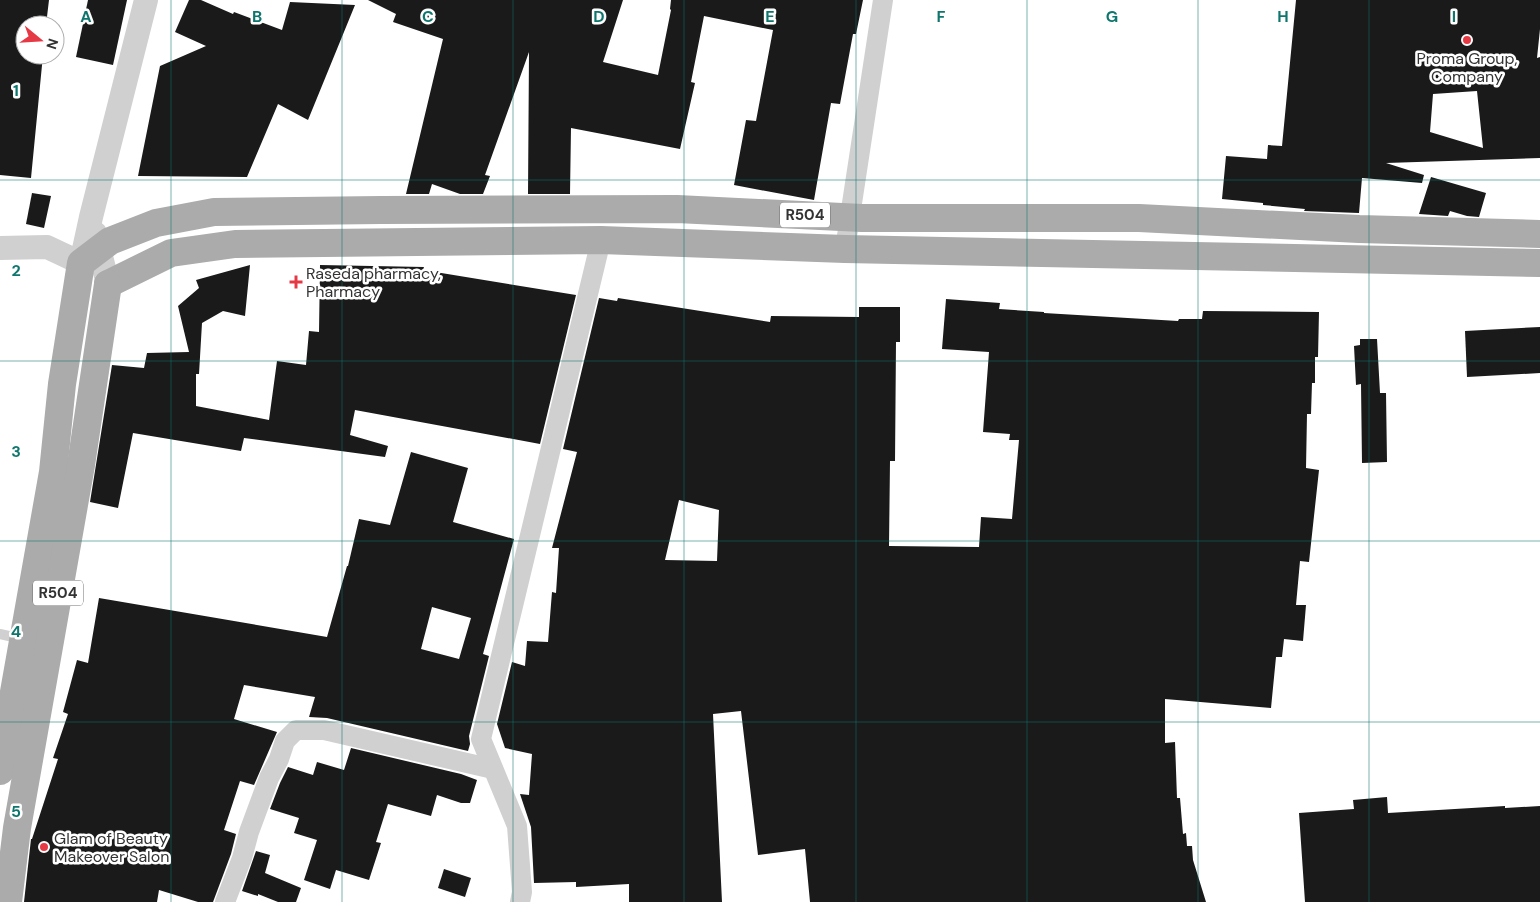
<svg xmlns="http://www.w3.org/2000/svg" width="1540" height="902" font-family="'DM Sans',sans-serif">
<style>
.building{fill:#1a1a1a;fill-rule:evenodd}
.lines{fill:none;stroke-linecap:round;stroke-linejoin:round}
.service{stroke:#d0d0d0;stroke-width:10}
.minor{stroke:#d0d0d0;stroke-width:20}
.tertiary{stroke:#d0d0d0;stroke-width:24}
.primary{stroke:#ababab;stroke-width:28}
.grid{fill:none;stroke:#0f766e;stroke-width:1;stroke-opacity:0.55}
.poi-dot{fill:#e63946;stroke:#fff;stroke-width:2}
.labels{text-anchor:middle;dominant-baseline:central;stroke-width:5;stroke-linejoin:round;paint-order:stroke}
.shield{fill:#fff;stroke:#707070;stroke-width:1}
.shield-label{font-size:15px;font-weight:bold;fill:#333}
.poi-label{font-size:16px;fill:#333;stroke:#fff;text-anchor:start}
.grid-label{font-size:16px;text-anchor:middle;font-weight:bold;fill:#0f766e;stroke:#fff;stroke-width:5;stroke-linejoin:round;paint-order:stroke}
</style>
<rect width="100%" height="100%" fill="#fff"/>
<g class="building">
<polygon points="0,0 49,0 46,25 25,25 25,55 43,55 31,178 0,175"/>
<polygon points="88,0 127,0 113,65 76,57"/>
<polygon points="189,0 201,0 233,14 234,12 282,30 290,2 355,5 308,120 278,104 247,177 138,176 160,66 206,46 175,32"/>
<polygon points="368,0 623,0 603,62 658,75 671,10 670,9 671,0 863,0 856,34 853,34 840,104 831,103 814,200 734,185 746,120 756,121 773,30 704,16 691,82 695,83 680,149 571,128 570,194 528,194 529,52 485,175 490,176 483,194 460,194 432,184 429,194 406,194 443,39 393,22 396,14"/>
<path d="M1296,0h244v29l-3,29 3,-1v101l-154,5 38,12 -2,8 -60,-5 -3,35 -55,-2 1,-2 -42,-4v-2l-41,-4 4,-43 41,3 1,-14 14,1zM1477,91l6,57 -53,-16 3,-38z"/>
<polygon points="1431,177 1486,193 1479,217 1467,216 1450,211 1448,216 1419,214"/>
<polygon points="32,193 51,196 44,228 26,224"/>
<polygon points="250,265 245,316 223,311 202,323 199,374 196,374 196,406 269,420 277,361 306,365 309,331 319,332 320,265 424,267 423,270 576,295 540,444 355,410 350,435 388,446 385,457 244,438 241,451 133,433 118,508 90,502 112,365 144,368 147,353 189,352 178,306 199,288 196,280"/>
<path d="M599,298l18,3 1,-3 152,24 1,-6 88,1v-10h41v35h-4l-1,119h-5l-1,85 90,1 2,-30 31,2 7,-79h-10l1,-6 -27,-2 6,-80 -47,-3 4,-50 54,4 -1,6 45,3v1l134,8 1,-2h23l1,-8 116,1 -1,45h-3v26h-3l-1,31h-4l-1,54 13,2 -10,92 -9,-1 -4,44h10l-3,36 -19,-2 -2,18h-6l-5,51 -106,-9v44l10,-1 2,56h3l3,36 3,-1 1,13h5l1,14 13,42h-396l-5,-53 -47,6 -17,-144 -28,3 9,188h-93v-18l-53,3v-5l-42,1 -3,-56 -11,-33 9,1 3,-41 -27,-6 -8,-24 15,-62 13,4 2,-25 21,1 4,-50 4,1 3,-45h-7l25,-96 -14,-3zM679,500l40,10 -2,51 -52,-1z"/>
<polygon points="1540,327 1540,373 1467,377 1465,331"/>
<polygon points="1360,339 1377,339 1380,393 1386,393 1387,462 1362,463 1361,384 1356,385 1354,346 1360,345"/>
<path d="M411,452l57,16 -15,54 61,17 -31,115 6,2 -20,80 1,8 -2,7 -141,-33 -18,-1 6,-20 -71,-12 -10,34 43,13 -23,53 -14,-4 -16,49 12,4 -5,20 -18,48h-15l-39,-12 -2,12h-133l7,-63h1l26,-80 -5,-1 15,-44 -5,-2 14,-52 11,3 11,-65 228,39 20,-71h1l11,-47 31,6zM432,607l39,11 -12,41 -38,-10z"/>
<polygon points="351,748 461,774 477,780 470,803 461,803 437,795 431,816 388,804 376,842 381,843 369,880 336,870 330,889 304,880 317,840 294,833 299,818 270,809 280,783 288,767 313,775 317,762 344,770"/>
<polygon points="1387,797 1388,813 1505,806 1505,808 1540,806 1540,902 1305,902 1299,813 1354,809 1353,800"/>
<polygon points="256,851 270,855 265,873 301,888 296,902 278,902 258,894 258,896 242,891"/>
<polygon points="444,869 471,878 465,897 438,888"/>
</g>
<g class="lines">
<polyline class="service" points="0,634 22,639"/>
<g class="minor">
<polyline points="845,249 883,0"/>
<polyline points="225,902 242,858 249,832 269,778 279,759 285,741 296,730 324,730 493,769"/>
<polyline points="520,902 522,892 517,826 481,739 601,240"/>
</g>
<g class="tertiary">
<polyline points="95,233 108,284"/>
<polyline points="0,248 47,247 81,263 91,217 146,0"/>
</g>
<g class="primary">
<polyline points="108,284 171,253 235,244 601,240 845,249 1540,263"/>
<polyline points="0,771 53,472 62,384 81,263 110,241 156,223 214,212 381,210 677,209 862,218 1139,218 1359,229 1540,234"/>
<polyline points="8,902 17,828 81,465 108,284"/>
</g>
</g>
<path class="grid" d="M171,0v902M342,0v902M513,0v902M684,0v902M856,0v902M1027,0v902M1198,0v902M1369,0v902M0,180h1540M0,361h1540M0,541h1540M0,722h1540"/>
<g class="poi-dot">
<circle cx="1467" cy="40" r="5"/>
<path d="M293.5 274.5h5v5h5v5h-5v5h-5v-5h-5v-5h5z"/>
<circle cx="44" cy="847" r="5"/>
</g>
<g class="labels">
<g class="shield">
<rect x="780" y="202.5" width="50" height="25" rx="4"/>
<rect x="33" y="580.5" width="50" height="25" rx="4"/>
</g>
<g class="shield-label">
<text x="805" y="215">R504</text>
<text x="58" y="593">R504</text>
</g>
<g class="poi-label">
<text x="1467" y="58" text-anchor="middle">Proma Group,<tspan x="1467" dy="18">Company</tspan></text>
<text x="306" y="273">Raseda pharmacy,<tspan x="306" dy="18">Pharmacy</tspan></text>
<text x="54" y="838">Glam of Beauty<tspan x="54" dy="18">Makeover Salon</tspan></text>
</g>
</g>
<g class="grid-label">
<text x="86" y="22">A</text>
<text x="257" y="22">B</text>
<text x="428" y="22">C</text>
<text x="599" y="22">D</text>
<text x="770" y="22">E</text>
<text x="941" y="22">F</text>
<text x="1112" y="22">G</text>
<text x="1283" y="22">H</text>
<text x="1454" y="22">I</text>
<text x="16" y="96">1</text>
<text x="16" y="276">2</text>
<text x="16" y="457">3</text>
<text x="16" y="637">4</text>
<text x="16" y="817">5</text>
</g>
<g transform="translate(40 40) rotate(108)"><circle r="24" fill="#ffffff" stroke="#adadad"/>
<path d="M0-4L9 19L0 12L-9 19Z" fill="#e63946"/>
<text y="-8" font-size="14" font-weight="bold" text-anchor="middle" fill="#333333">N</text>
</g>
</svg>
